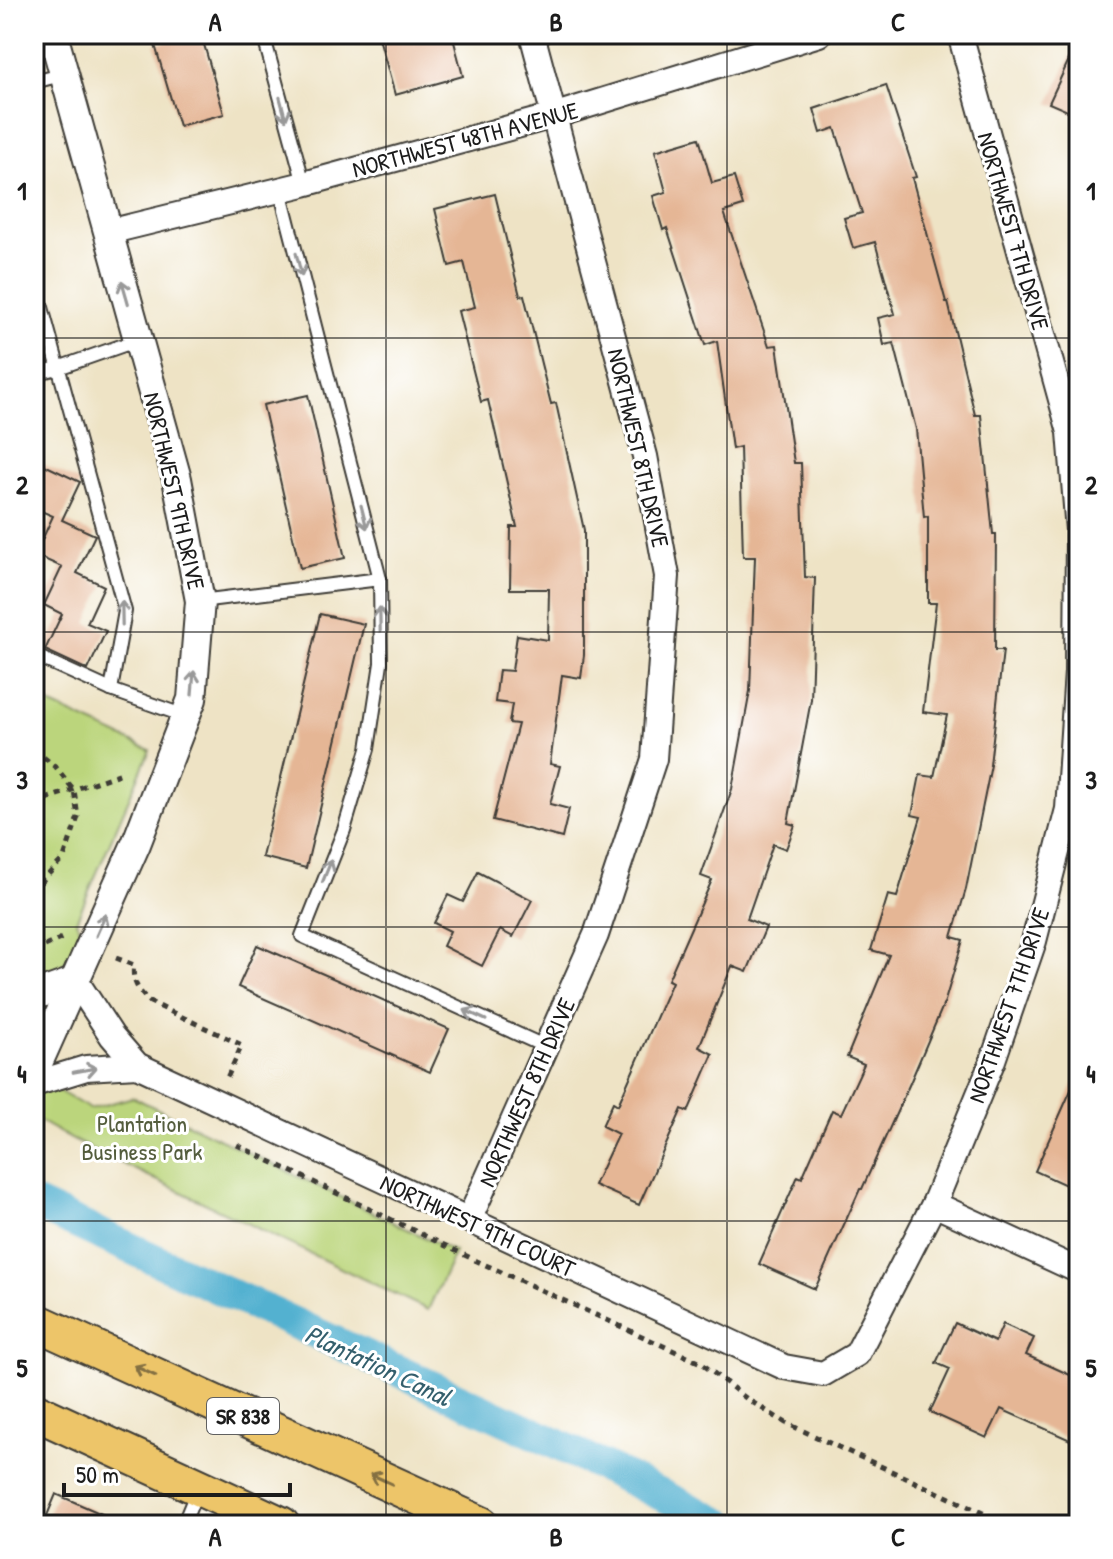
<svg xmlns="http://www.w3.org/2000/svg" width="1113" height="1559" font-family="'Patrick Hand',sans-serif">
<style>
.green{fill:#bbd57b;stroke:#6c784c;stroke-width:2}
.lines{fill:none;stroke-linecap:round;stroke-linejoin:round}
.canal{stroke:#52b1d0;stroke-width:32}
.building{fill:#e5b695}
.service-casing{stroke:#3c3a35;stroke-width:16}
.minor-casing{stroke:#3c3a35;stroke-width:28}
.tertiary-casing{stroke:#3c3a35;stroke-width:32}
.primary-casing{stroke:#3c3a35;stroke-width:40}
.path{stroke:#3c3a35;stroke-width:5;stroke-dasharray:6 6;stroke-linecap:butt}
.service{stroke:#fff;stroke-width:12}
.minor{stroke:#fff;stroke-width:24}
.tertiary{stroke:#fff;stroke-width:28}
.primary{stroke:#edc569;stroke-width:36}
.oneway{stroke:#999}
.oneway2{stroke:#847042}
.grid{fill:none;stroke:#1c1c1c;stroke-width:2;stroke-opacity:0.55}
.labels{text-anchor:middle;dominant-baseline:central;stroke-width:6;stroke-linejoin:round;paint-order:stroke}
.shield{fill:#fff;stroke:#606060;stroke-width:2}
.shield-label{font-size:22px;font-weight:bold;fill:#1c1c1c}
.street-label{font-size:24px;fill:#1c1c1c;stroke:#fff}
.park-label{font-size:24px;fill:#545d3d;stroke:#fff}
.water-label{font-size:26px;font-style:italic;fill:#345f6d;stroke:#fff}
.neatline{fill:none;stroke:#1c1c1c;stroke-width:3}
.grid-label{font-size:26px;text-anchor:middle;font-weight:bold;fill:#1c1c1c}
</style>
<rect width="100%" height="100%" fill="#fff"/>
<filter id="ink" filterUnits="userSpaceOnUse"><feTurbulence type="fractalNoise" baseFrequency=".0125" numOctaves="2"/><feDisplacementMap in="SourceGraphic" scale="16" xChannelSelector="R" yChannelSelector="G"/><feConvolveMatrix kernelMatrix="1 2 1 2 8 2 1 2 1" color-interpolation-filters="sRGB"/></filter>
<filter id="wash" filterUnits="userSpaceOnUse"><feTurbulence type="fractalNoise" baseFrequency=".006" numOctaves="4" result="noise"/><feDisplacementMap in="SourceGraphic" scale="32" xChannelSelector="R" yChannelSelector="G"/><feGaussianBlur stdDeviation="1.8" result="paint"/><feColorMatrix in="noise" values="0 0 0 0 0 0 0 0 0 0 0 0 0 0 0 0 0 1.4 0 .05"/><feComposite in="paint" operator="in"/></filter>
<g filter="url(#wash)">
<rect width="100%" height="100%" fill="#eee3c5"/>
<g class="green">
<polygon points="34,697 150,750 76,921 90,949 34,980"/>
<polygon points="34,1077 90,1109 133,1097 455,1252 428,1310 73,1140 34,1118"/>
</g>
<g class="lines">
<polyline class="canal" points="34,1204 536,1434 723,1525"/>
</g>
<g id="blocks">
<g class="building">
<polygon points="193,34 201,34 224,114 179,126 155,45"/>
<polygon points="378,34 452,34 463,76 395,95"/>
<polygon points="1079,38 1079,116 1049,103"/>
<polygon points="886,85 916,177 912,178 946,302 948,302 975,415 981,415 993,534 996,534 995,650 1003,650 990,765 991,765 966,889 952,937 963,940 945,1001 910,1083 862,1189 860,1189 815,1289 759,1264 798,1176 802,1178 832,1110 841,1114 864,1064 847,1057 889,955 871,950 888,895 897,897 921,817 912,815 920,775 934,777 947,715 923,712 936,603 928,603 928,516 924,517 916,429 894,343 884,345 878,318 895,314 875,242 853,248 844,218 862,213 835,128 821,133 814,109"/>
<polygon points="699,138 712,183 734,177 743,206 724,212 769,346 777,345 794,463 801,463 805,577 815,578 811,700 788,823 795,825 786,849 773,844 747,919 766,927 747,972 732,966 699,1047 713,1054 688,1112 682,1109 639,1205 594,1185 618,1134 602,1126 613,1102 618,1105 672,982 668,980 712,880 701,876 732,789 750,691 755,557 743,557 740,447 732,449 717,341 705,345 667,228 663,230 653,196 666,192 655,151"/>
<polygon points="495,194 520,296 524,295 551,404 556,403 584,530 584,655 581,678 562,675 550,764 560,766 550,804 569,809 562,838 493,820 518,724 509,723 512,704 495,702 499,670 512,671 517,635 548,640 549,589 510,589 511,527 517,527 488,400 481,402 458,311 475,307 464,262 449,266 435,209"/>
<polygon points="308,395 345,558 300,568 263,405"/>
<polygon points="34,460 80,482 62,520 95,535 77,573 104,586 87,623 106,631 88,670 45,650 62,614 44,605 62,567 35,555 53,516 34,508"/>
<polygon points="320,614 364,624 306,868 262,857"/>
<polygon points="478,872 532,900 513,937 500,930 482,966 443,946 450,931 434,923 448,895 463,902"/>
<polygon points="257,945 449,1029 430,1072 238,987"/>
<polygon points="1079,1072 1079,1191 1035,1171"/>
<polygon points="955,1323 995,1342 1003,1324 1034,1338 1026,1355 1079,1379 1079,1444 1001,1409 987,1438 930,1412 950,1369 936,1363"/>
<polygon points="56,1494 127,1525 43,1525"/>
</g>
</g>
</g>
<g filter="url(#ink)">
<use href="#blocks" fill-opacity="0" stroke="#3c3a35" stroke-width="2"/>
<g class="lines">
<defs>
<g id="service">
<polyline points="263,34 304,184"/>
<polyline points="34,82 65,74"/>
<polyline points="280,190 380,579"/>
<polyline points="34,278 125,611 111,690"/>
<polyline points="34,374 58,368 138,340"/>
<polyline points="200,601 380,579 381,663 368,749 344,830 302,936 546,1047"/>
<polyline points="34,655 111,690 185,716"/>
<polyline points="183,1525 197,1491"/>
</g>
<g id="minor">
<polyline points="108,232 304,184 553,116 819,34"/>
<polyline points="76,981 112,1036 137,1065 784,1367 823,1374 857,1354 934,1204 993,1060 1034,941 1068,809 1077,672 1078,531 1070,432 960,34"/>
<polyline points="34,1084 86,1068 137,1065"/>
<polyline points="934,1204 1079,1271"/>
<polyline points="469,1220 596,935 654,759 667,576 645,456 532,34"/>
</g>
<g id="tertiary">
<polyline points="34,994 45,992 76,981"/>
<polyline points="34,1072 136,844 192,699 200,601 177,479 53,34"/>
</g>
<g id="primary">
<polyline points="34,1321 481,1525"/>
<polyline points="34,1411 281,1525"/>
</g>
</defs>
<use href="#service" class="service-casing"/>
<use href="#minor" class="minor-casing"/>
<use href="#tertiary" class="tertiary-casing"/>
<use href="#primary" class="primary-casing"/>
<g class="path">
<polyline points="34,750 55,766 74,790 78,817 64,858 39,884 34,887"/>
<polyline points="34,803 122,773"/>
<polyline points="34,812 34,824"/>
<polyline points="34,951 62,938"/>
<path d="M116,958l18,7c-3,16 5,27 16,37l92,43 -16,35"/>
<polyline points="237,1145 477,1261 701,1363 747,1399 786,1423 1009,1525"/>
</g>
<use href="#service" class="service"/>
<use href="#minor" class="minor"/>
<use href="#tertiary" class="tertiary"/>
<use href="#primary" class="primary"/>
</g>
<defs><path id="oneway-shaft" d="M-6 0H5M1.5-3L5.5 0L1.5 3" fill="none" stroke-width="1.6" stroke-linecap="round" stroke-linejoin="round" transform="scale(2)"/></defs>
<g class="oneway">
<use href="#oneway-shaft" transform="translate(283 109) rotate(75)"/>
<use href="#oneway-shaft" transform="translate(299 265) rotate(76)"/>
<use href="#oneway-shaft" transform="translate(125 292) rotate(-106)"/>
<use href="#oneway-shaft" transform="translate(364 517) rotate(76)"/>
<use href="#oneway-shaft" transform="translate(122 613) rotate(-91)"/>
<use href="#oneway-shaft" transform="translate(380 619) rotate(-91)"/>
<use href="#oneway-shaft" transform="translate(193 683) rotate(-85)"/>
<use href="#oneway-shaft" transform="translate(327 871) rotate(-68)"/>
<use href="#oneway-shaft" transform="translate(101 925) rotate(-66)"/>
<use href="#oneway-shaft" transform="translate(475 1015) rotate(-155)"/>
<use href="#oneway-shaft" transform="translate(85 1070) rotate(-11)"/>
</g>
<g class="oneway2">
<use href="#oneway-shaft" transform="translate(145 1371) rotate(-155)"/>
<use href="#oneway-shaft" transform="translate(381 1479) rotate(-155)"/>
</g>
</g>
<path class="grid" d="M386,34v1491M727,34v1491M34,338h1045M34,632h1045M34,927h1045M34,1221h1045"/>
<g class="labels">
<rect class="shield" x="207" y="1398" width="72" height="36" rx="6"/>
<g class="shield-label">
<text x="243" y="1416">SR 838</text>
</g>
<g class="street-label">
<text transform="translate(465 139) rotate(-15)">NORTHWEST 48TH AVENUE</text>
<text transform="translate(1014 231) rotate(74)">NORTHWEST 7TH DRIVE</text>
<text transform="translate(639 448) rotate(77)">NORTHWEST 8TH DRIVE</text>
<text transform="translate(175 491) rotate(77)">NORTHWEST 9TH DRIVE</text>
<text transform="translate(1008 1005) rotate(-71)">NORTHWEST 7TH DRIVE</text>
<text transform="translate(526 1092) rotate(-66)">NORTHWEST 8TH DRIVE</text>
<text transform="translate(478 1225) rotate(25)">NORTHWEST 9TH COURT</text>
</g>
<g class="park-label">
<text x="142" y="1123">Plantation<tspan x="142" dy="28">Business Park</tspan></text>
</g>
<g class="water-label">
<text transform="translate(378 1365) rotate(25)">Plantation Canal</text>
</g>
</g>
<rect width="1113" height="1559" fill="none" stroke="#fff" stroke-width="88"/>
<path d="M64 1483v12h226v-12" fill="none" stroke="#1c1c1c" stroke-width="4"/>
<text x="76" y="1483" font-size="24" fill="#1c1c1c" stroke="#ffffff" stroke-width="6" paint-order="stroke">50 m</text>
<rect x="44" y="44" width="1025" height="1471" class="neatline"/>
<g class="grid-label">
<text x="215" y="31">A</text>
<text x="556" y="31">B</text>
<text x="898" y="31">C</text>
<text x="22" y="200">1</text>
<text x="1091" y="200">1</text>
<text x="22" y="494">2</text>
<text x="1091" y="494">2</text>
<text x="22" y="789">3</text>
<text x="1091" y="789">3</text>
<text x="22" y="1083">4</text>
<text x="1091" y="1083">4</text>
<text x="22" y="1377">5</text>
<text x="1091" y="1377">5</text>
<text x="215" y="1546">A</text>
<text x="556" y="1546">B</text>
<text x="898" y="1546">C</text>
</g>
</svg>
